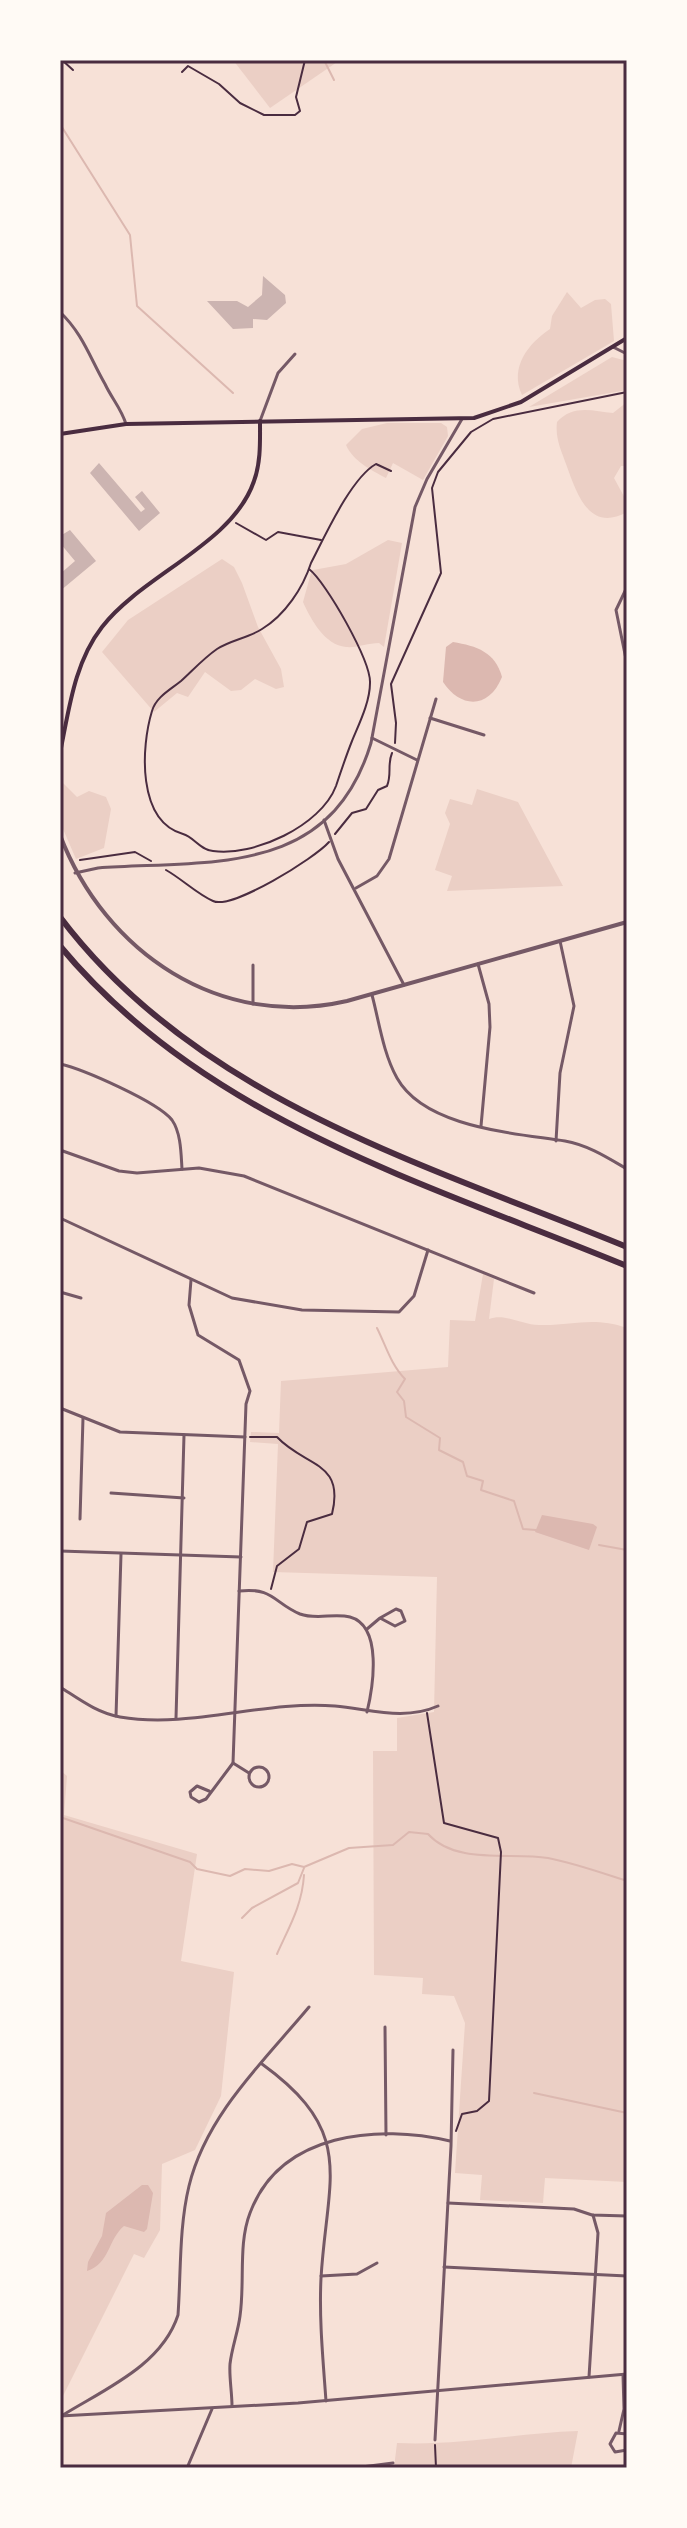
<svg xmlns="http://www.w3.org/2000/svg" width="687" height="2528" font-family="Commissioner,sans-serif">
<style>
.green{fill:#ebcfc5}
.water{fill:#dcb8b0}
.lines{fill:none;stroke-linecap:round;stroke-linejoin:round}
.stream{stroke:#dcb8b0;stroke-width:2}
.building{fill:#ccb4b1}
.path{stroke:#4a2c40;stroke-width:2}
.minor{stroke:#755966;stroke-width:3}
.tertiary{stroke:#755966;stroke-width:4}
.secondary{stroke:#4a2c40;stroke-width:4}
.motorway{stroke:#4a2c40;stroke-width:6}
.neatline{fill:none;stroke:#4a2c40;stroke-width:3}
</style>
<rect width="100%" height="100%" fill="#f7e1d7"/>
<g class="green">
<polygon points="233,60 340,60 270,108"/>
<path d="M567,292l14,16 14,-8 10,-1 6,5 3,37 -92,54c-13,-28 7,-52 28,-66l2,-13z"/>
<polygon points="612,357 627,361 627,390 529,407"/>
<path d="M627,402v64h-6l-7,12 13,24v10c-38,21 -50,-18 -61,-48 -5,-14 -11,-26 -9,-42 16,-18 36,-11 56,-9z"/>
<path d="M387,423h54l6,4 1,9 -25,44 -30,-17 -7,15c-15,-8 -33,-17 -40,-33l16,-16z"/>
<path d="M388,540l14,3 -18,104 -5,-4c-11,0 -22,5 -33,4 -21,-2 -35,-27 -43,-45l8,-29 2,-3 33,-6z"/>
<polygon points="222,559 234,567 242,583 258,627 281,669 284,687 276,689 255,679 241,690 231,691 205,672 188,697 177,693 154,712 102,652 128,620"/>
<polygon points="60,780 77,797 89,791 106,797 111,809 104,848 76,859 60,822"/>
<polygon points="477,789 518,802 563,886 447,891 452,876 435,870 450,824 445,813 450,799 472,805"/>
<path d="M483,1274l11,5 -5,40c17,-6 32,6 50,6 34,1 53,-9 88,3v854l-82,-4 -2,25 -63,-3 2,-25 -27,-2 10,-150 -11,-27 -32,-2 1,-16 -49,-3 -1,-224h24v-33l37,-6 3,-135 -164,-5 5,-128 -28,-2 1,-10 28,1 2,-52 167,-14 2,-47 25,1z"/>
<polygon points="60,1770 67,1776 64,1815 197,1854 181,1961 234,1972 221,2096 195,2150 162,2164 160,2230 144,2258 134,2254 60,2402"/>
<path d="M578,2431l-7,37h-177l3,-25c59,3 121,-10 181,-12z"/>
</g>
<g class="water">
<path d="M453,642c24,4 42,10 49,35 -13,32 -41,32 -59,5l3,-35z"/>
<polygon points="542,1515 593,1524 597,1527 589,1550 535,1532"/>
<path d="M142,2185h6l5,8 -6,36 -3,3 -20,-6c-16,13 -14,38 -37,45l1,-9 14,-26 4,-23z"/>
</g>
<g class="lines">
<g class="stream">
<polyline points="324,60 334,80"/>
<polyline points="60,124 130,235 137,306 233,393"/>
<path d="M377,1328c9,18 14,37 28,51l-8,13 7,9 2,16 34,21 -1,12 24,12 4,14 16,5 -2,9 33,11 9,28 13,1"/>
<polyline points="599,1545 627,1550"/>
<path d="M60,1817l130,45 7,7 33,7 15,-7 24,2 23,-7 12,3 45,-19 44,-3 16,-13 19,2c28,31 82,18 120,24 26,5 54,15 79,23"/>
<polyline points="242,1918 252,1908 298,1883 304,1868"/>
<path d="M277,1954c12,-27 25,-48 27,-79"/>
<polyline points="534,2093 627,2113"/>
</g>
</g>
<g class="building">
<polygon points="263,276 285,295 286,303 267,320 253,319 253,328 233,329 207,301 237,301 248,307 262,295"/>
<polygon points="99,463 141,512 145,509 135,497 142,491 160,513 139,531 90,473"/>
<polygon points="70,530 96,561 60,591 60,574 75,561 60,543 60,536"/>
</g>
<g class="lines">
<g class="path">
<polyline points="62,60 73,70"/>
<polyline points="182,72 188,66 219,84 240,103 264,115 295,115 300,111 296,97 305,60"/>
<polyline points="236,523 266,540 278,532 321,540"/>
<path d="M309,569c17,13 62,92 61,114 0,19 -11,41 -18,58 -6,15 -11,30 -16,45 -15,40 -83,71 -123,65 -13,-1 -19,-14 -30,-17 -46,-13 -42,-87 -31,-123 4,-14 18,-21 29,-30 12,-11 23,-23 36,-32 14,-9 31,-11 45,-20 23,-14 41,-41 49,-66 14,-27 40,-85 65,-99l15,7"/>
<polyline points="395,743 396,723 391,684 441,573 432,488 438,472 471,432 493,419 627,392"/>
<path d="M335,834l17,-21 14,-4 12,-19 9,-4c5,-12 0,-21 5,-33"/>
<polyline points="80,860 135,852 151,861"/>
<path d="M166,870c16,9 31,24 47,31 19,9 102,-43 116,-59"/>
<path d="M250,1437h27c28,30 68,24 55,77l-25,8 -8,27 -22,17 -6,23"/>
<polyline points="427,1713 444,1823 498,1838 501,1852 489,2101 477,2111 462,2114 456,2131"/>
<polyline points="435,2445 436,2468"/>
</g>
<g class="minor">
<path d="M60,312c23,22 30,46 45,72 7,15 16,24 21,40"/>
<polyline points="613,347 627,354"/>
<polyline points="260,421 278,373 295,354"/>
<polyline points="627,587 616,610 627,664"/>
<polyline points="430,718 484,735"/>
<polyline points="372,738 417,760"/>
<polyline points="324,820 338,859 404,985"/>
<path d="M75,873l23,-5c112,-8 232,10 273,-125l44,-236 12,-28 35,-60"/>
<polyline points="356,888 377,876 389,859 436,699"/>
<polyline points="478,964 489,1004 490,1027 481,1126"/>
<polyline points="253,965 253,1004"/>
<path d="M372,995c7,26 11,58 25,83 28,50 118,55 168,63 23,4 43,17 62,28"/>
<path d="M60,1064c23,5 98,38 112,56 9,13 9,33 10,49"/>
<polyline points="556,1141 560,1073 574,1006 560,941"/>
<polyline points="60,1150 119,1171 137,1173 199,1168 244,1176 534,1293"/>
<polyline points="60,1180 61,1218"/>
<polyline points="60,1218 232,1298 302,1310 399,1312 414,1296 428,1250"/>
<polyline points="191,1280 189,1305 198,1335 239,1360 250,1391 246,1404 233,1763 206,1799 199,1802 191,1797 190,1792 197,1786 209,1791"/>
<polyline points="60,1292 81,1298"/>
<polyline points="60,1408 120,1432 245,1437"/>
<polyline points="111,1493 184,1498"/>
<polyline points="80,1519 83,1418"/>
<polyline points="60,1551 241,1557"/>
<path d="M239,1591c34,-4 35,12 61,23 16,6 34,-1 50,3 33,9 23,70 17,95"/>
<polyline points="367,1629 380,1618 395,1626 405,1621 401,1611 396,1609 380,1618"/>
<path d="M60,1687c19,12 37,26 60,30 71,12 144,-17 215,-11 35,3 69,15 103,0"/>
<polyline points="116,1716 121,1554"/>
<polyline points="176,1718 184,1435"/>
<polyline points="233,1763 249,1773"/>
<circle cx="259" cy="1777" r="10"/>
<polyline points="385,2027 386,2135"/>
<path d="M262,2064c95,69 65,113 59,214 -2,41 2,81 5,123"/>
<polyline points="448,2203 574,2209 592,2215 627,2216"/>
<polyline points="444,2267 627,2276"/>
<polyline points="321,2276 357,2274 377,2263"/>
<polyline points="589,2377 598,2233 593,2215"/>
<path d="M232,2406c0,-14 -3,-29 -2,-42 2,-17 8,-32 10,-48 5,-34 -2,-72 10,-103 30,-81 129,-89 200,-72"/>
<path d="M63,2415c42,-26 99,-50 115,-100 3,-42 1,-88 11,-129 17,-71 75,-125 120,-179"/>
<polyline points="60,2416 298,2403 627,2374"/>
<polyline points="60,2428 60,2416"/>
<polyline points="619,2431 624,2409 623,2375"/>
<polyline points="627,2434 616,2433 610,2444 615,2452 627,2450"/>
<polyline points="435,2440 451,2146 453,2050"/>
<polyline points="187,2468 212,2409"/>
<polyline points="354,2468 393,2463"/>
</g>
<path class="tertiary" d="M60,835c45,118 160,195 287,166l280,-79"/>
<g class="secondary">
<polyline points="60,434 126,424 474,418 521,402 627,338"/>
<path d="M60,753c9,-43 14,-90 42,-126 40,-52 131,-83 152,-146 7,-19 6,-40 6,-60"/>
</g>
<g class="motorway">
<path d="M60,917c137,182 365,247 567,330"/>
<path d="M60,946c144,174 366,237 567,320"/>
</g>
</g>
<rect width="687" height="2528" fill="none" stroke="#fffaf5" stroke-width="124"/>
<rect x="62" y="62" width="563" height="2404" class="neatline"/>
</svg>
